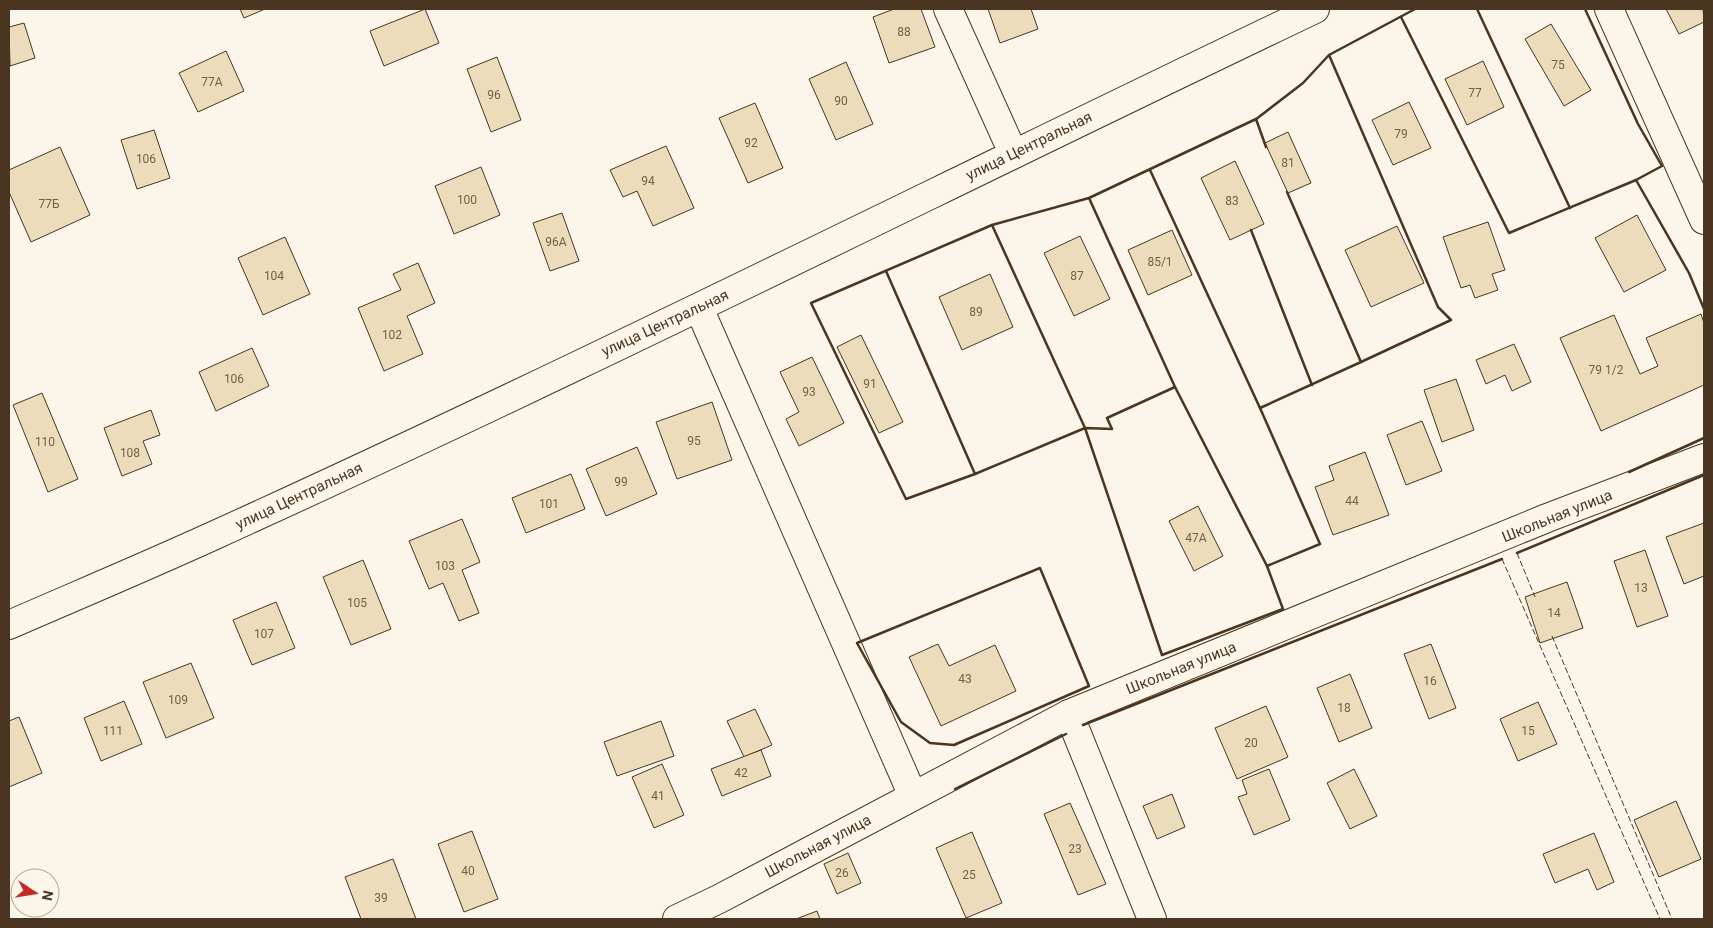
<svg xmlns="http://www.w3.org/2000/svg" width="1713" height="928" font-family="Roboto,sans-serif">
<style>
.building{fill:#ecdcbc;stroke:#4a3520}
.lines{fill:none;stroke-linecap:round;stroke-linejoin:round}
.minor-casing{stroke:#4a3520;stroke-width:30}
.minor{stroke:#fbf6e9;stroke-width:28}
.fence{stroke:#4a3520;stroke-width:1;stroke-dasharray:6 2.5;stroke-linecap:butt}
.wall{stroke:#4a3520;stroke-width:2.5}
.labels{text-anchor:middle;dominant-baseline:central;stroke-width:4;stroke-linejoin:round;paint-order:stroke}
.number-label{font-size:12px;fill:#725f47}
.street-label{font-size:15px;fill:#4a3520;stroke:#fbf6e9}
</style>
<rect width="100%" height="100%" fill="#fbf6e9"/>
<g class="building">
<polygon points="240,9 265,9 244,18"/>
<polygon points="425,9 439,43 384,66 370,31"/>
<polygon points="894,9 921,9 935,47 889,63 873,17"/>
<polygon points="988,9 1031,9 1038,29 1000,43"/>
<polygon points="1666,9 1703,9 1704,22 1679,34"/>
<polygon points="24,23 35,58 10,66 9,27"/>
<polygon points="1551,24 1591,90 1564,106 1525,39"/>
<polygon points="226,51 244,91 198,112 179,73"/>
<polygon points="497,57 521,120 491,132 467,69"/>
<polygon points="1483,61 1504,107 1467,125 1445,79"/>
<polygon points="846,62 873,124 836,140 809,79"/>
<polygon points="1409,102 1431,148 1393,165 1372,120"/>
<polygon points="755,103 783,168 748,183 719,118"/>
<polygon points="154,130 170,178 137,189 121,140"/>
<polygon points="1288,132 1311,183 1288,193 1265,143"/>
<polygon points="666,146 694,208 653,226 637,191 623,197 610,170"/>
<polygon points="60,147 90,215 31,242 9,192 9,170"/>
<polygon points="1235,161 1264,224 1230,240 1201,178"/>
<polygon points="481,167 500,215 454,234 435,186"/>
<polygon points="562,213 579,261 550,271 533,223"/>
<polygon points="1637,215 1666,270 1624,292 1595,238"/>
<polygon points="1488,222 1505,270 1492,274 1498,290 1475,298 1470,285 1461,288 1443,237"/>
<polygon points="1397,226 1424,283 1371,307 1345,250"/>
<polygon points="1172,230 1192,275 1148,295 1128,250"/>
<polygon points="1080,236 1110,299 1074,316 1044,253"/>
<polygon points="285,237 310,294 263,315 238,258"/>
<polygon points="418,263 435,303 407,316 423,354 384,371 358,308 401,290 393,274"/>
<polygon points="990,274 1013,327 962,350 939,297"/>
<polygon points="1701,314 1704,323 1704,385 1601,431 1560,338 1614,315 1640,374 1658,366 1646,338"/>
<polygon points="861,335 903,422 879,433 837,347"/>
<polygon points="1514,344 1531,382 1512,391 1505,375 1486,384 1476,360"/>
<polygon points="252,348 269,386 216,411 199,372"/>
<polygon points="812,357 844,423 799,446 786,419 799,412 780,372"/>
<polygon points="1456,379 1474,430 1442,442 1424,390"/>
<polygon points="42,393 78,479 48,492 13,405"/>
<polygon points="712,402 732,460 677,479 656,422"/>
<polygon points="151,410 160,435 143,441 152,464 122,476 104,428"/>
<polygon points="1422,421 1442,471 1406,485 1387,435"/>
<polygon points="637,447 657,494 606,516 586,469"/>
<polygon points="1365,452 1389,515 1333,535 1315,487 1334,480 1329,466"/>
<polygon points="571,474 585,509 526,533 512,498"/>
<polygon points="1198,506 1223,556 1194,571 1169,521"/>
<polygon points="462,519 480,562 462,570 479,613 459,621 443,583 429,589 409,541"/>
<polygon points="1704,523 1704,576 1684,584 1666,537"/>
<polygon points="1645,550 1668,616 1637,627 1614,561"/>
<polygon points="363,560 391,629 351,645 323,577"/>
<polygon points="1567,582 1583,628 1540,643 1525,597"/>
<polygon points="276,602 295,648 252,665 233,620"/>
<polygon points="938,644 949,666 995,645 1016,691 941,726 909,657"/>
<polygon points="1431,644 1456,708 1429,719 1404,654"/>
<polygon points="191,663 214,718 166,738 143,682"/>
<polygon points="1350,674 1372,728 1339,742 1317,688"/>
<polygon points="124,701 142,744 101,761 84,718"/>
<polygon points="1538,702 1557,744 1518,761 1500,719"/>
<polygon points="1266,706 1288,757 1237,779 1215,728"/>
<polygon points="755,709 772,745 744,757 727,721"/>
<polygon points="19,717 42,773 9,787 9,721"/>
<polygon points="661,721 674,756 617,776 604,742"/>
<polygon points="761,750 771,776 722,796 711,769"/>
<polygon points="662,764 684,815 654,828 632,777"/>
<polygon points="1269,769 1290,820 1254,835 1238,797 1247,794 1242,780"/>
<polygon points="1354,769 1377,816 1350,829 1327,783"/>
<polygon points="1172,794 1185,827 1157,839 1143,806"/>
<polygon points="1676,801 1701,859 1659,877 1634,820"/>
<polygon points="1070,803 1106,884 1078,895 1044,814"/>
<polygon points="472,831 498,899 464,912 438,844"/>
<polygon points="972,832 1002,903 966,918 936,848"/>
<polygon points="1594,833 1614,882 1597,890 1588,869 1555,883 1543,854"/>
<polygon points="848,853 861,883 837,894 824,864"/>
<polygon points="393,859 416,919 361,919 345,877"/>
<polygon points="817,911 820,919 796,919"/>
</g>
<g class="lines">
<defs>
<g id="minor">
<polyline points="948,9 1013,153"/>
<polyline points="1609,9 1704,220"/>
<polyline points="699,308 913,796"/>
<path d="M9,625c69,-30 138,-59 206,-90 370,-168 733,-351 1100,-526"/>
<polyline points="1069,714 1152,919"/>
<polyline points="677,919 719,899 1069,714 1547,518 1704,458"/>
</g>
</defs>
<use href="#minor" class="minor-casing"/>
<use href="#minor" class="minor"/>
<g class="fence">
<polyline points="1517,553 1535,597"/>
<polyline points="1502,559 1660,919"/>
<polyline points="1552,636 1672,919"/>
</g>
<g class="wall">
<polyline points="1477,9 1570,208"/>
<polyline points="1585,9 1638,124 1662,166 1636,180 1689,273 1704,309"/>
<polyline points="1401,17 1509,233 1636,180"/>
<polyline points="1329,55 1415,9"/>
<polyline points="1255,120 1303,83 1329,55 1438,307 1451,320 1361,362"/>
<polyline points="1150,170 1260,408 1361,362 1287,192"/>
<polyline points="1089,198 1175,387"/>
<polyline points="992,225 1089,198 1256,119 1266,147"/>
<polygon points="992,225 1085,428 975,474 906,499 811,303"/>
<polyline points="1251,230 1312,385"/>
<polyline points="886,271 975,474"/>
<polygon points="1175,387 1267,566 1283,609 1162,655 1085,428 1112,429 1107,418"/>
<polyline points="1260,408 1320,544 1267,566"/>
<polyline points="1629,472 1704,438"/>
<polyline points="1517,553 1704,475"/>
<polygon points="1040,568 1089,686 954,745 930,743 901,722 857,643"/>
<polyline points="1083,725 1502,559"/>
<polyline points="955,789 1066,734"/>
</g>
</g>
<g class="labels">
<g class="number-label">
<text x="904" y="32">88</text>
<text x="1558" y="65">75</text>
<text x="212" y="82">77А</text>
<text x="1475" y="93">77</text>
<text x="494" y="95">96</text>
<text x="841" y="101">90</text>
<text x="1401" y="134">79</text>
<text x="751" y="143">92</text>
<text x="146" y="159">106</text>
<text x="1288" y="163">81</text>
<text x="648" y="181">94</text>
<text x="467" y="200">100</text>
<text x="1232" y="201">83</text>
<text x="49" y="204">77Б</text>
<text x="556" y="242">96А</text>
<text x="1160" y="262">85/1</text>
<text x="274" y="276">104</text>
<text x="1077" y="276">87</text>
<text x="976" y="312">89</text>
<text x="392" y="335">102</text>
<text x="1606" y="370">79 1/2</text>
<text x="234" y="379">106</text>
<text x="870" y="384">91</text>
<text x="809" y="392">93</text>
<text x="694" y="441">95</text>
<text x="45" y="442">110</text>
<text x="130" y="453">108</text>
<text x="621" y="482">99</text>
<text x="1352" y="501">44</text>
<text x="549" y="504">101</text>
<text x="1196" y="538">47А</text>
<text x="445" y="566">103</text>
<text x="1641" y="588">13</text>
<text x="357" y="603">105</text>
<text x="1554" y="613">14</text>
<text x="264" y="634">107</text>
<text x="965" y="679">43</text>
<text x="1430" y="681">16</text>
<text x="178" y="700">109</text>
<text x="1344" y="708">18</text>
<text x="113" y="731">111</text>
<text x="1528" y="731">15</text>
<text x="1251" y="743">20</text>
<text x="741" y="773">42</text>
<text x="658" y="796">41</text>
<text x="1075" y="849">23</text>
<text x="468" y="871">40</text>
<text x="842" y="873">26</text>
<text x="969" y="875">25</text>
<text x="381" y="898">39</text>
</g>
<g class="street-label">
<text transform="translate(1029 146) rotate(-26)">улица Центральная</text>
<text transform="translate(665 323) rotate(-25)">улица Центральная</text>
<text transform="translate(299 496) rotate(-25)">улица Центральная</text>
<text transform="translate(1557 516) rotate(-22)">Школьная улица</text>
<text transform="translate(1181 668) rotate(-22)">Школьная улица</text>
<text transform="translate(818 846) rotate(-28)">Школьная улица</text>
</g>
</g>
<rect width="1713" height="928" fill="none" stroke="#4a3520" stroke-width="20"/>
<g transform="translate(35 893) rotate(102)"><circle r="24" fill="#fbf6e9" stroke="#b4a999"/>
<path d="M0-4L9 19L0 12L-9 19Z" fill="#c62828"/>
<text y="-8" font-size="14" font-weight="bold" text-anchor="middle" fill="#4a3520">N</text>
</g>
</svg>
